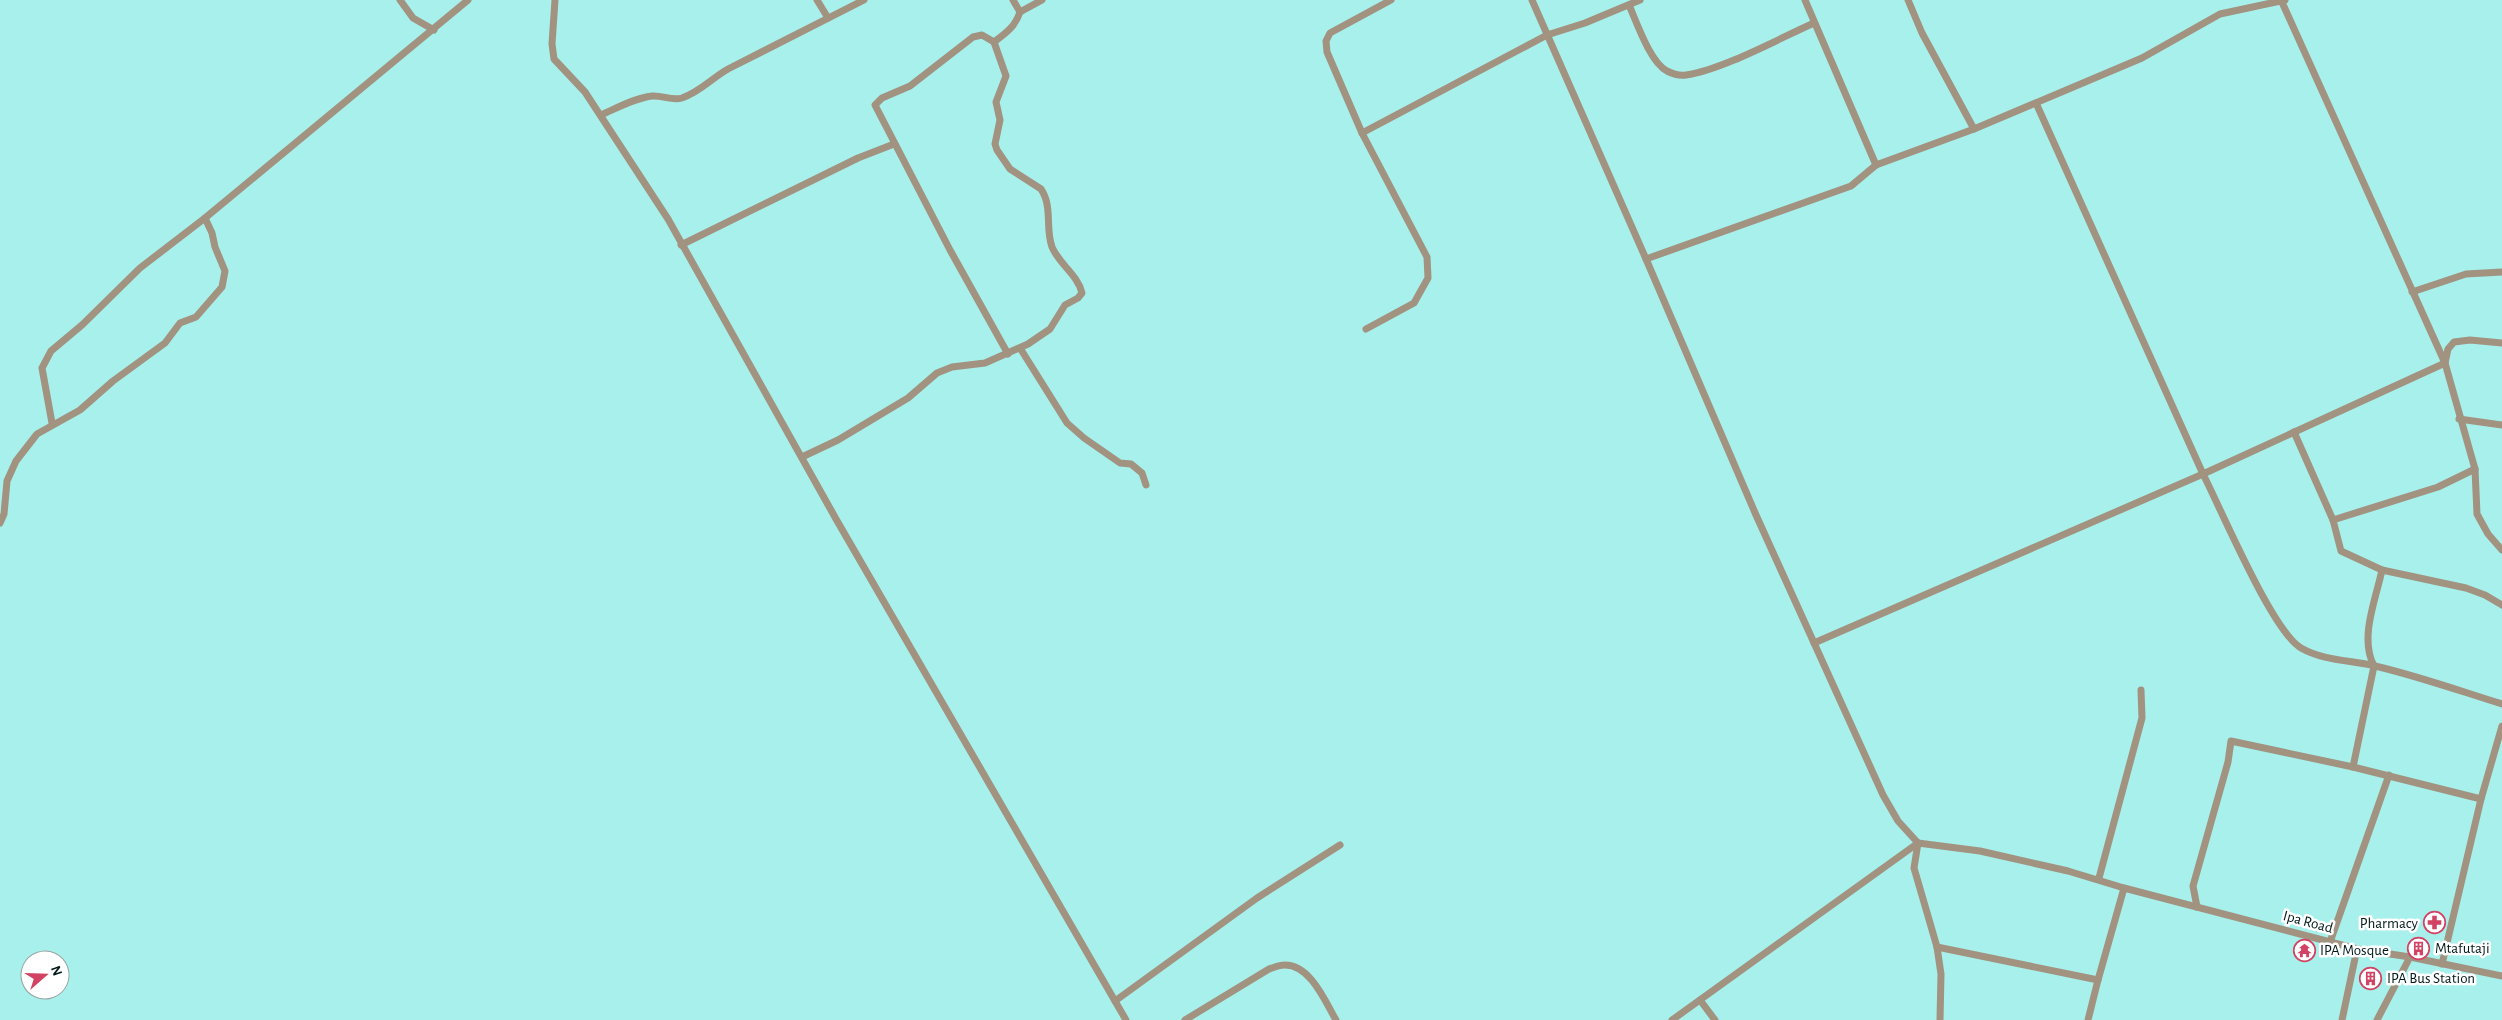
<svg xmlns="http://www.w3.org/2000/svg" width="2502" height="1020" font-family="'Alegreya Sans',sans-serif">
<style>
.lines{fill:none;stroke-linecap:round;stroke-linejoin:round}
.street{stroke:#a29280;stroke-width:7}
.labels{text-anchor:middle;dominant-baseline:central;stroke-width:5;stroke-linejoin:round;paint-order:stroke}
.street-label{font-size:15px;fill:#001a19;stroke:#fff}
.poi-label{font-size:15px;fill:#001a19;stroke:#fff;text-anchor:start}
</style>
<rect width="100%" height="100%" fill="#a7f0ec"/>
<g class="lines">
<g class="street">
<polyline points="400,0 413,18 434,30"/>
<polyline points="555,0 552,44 554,59 585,92 668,219 836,519 1126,1020"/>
<polyline points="817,0 828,18"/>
<polyline points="1013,0 1020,12"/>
<polyline points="1532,0 1646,259 1851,186 1876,165 1974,129 2142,58 2220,14 2285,0"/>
<polyline points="1805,0 1876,165"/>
<polyline points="1908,0 1922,33 1974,129"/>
<polyline points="2281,0 2445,363 2475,469 2477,514 2488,534 2502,550"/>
<path d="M1629,5c8,18 21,57 38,66 6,3 13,5 19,4 36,-5 94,-37 128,-52"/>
<polyline points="2036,103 2203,474 2445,363 2448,349 2454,342 2470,340 2502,343"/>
<path d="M601,115c16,-7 34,-17 51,-19 10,-1 20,5 30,2 18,-6 30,-20 46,-29l136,-69"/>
<polyline points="1362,133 1327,52 1326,41 1330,33 1391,0"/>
<polyline points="681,245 858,158 894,144"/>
<polyline points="1646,259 1756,515 1883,795 1898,821 1918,843 1980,851 2068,871 2124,888 2357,949 2410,957 2502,976"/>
<polyline points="2412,292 2466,274 2502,272"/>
<polyline points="1366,329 1414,303 1428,278 1427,257 1362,133 1547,35 1585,23 1640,0"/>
<polyline points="1020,348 1067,423 1084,438 1120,463 1131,464 1142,473 1146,485"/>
<path d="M1008,354l-58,-104 -75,-145 7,-7 28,-12 63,-49 9,-2 12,7c12,-9 21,-15 26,-30l22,-12"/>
<polyline points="2459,419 2502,425"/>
<polyline points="52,423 42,368 51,351 82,325 140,268 205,218 468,0"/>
<polyline points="2294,432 2333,520"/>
<path d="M802,457l36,-17 70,-42 29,-25 15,-6 33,-4 43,-19 22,-15 15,-24 13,-7 4,-5c-4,-18 -23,-29 -30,-46 -7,-19 1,-40 -11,-58l-31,-20 -13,-19 -2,-6 5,-24 -4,-18 10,-26 -12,-34"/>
<polyline points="2475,469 2438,487 2333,520 2341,551 2382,570 2466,588 2485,595 2502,605"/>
<polyline points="0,523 4,514 7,481 16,461 37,434 80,410 113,381 165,343 180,323 196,317 222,287 225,271 215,247 212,233 205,218"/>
<path d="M1814,643l389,-169c18,35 69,157 98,174 23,13 49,12 74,18 43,10 85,25 127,38"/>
<path d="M2353,767l21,-101c-15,-28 2,-67 8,-96"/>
<polyline points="1918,843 1914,868 1937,947 1941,974 1940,1020"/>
<polyline points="2099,878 2142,718 2141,690"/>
<polyline points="2197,907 2193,886 2228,762 2231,741 2353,767 2481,799 2502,726"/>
<polyline points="2330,942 2389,775"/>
<polyline points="1937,947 2098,980 2124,888"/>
<polyline points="2442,964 2481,799"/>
<polyline points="1700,1000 1715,1020"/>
<polyline points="1115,1001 1257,898 1340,845"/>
<path d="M1185,1020l84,-51c4,-1 10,-4 15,-4 26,-1 41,36 52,55"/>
<polyline points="1672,1020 1918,843"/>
<polyline points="2088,1020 2098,980"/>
<polyline points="2342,1020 2357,949"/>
<polyline points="2377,1020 2410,957"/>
</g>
</g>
<defs>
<symbol id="pharmacy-ring" viewBox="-11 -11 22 22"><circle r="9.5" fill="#fff" stroke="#d24262" stroke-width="1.5"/><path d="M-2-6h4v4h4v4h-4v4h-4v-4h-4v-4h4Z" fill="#d24262"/></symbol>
<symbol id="building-ring" viewBox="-11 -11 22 22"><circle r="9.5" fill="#fff" stroke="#d24262" stroke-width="1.5"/><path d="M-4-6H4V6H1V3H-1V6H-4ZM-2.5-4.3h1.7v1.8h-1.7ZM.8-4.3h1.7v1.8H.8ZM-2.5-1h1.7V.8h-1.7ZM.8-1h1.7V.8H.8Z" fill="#d24262"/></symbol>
<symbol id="temple-ring" viewBox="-11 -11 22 22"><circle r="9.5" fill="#fff" stroke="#d24262" stroke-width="1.5"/><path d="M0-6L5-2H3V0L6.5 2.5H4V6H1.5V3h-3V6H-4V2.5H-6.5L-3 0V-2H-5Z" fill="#d24262"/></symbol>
</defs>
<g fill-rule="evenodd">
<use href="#pharmacy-ring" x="2422" y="910" width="25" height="25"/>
<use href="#building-ring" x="2406" y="936" width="25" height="25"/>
<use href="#temple-ring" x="2292" y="938" width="25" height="25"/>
<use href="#building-ring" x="2358" y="966" width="25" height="25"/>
</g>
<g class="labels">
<g class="street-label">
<text transform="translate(2308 922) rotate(15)">Ipa Road</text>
</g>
<g class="poi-label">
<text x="2418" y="923" text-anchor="end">Pharmacy</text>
<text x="2435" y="948">Mtafutaji</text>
<text x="2320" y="950">IPA Mosque</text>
<text x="2387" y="978">IPA Bus Station</text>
</g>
</g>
<g transform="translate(45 975) rotate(70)"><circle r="24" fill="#ffffff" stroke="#99a3a3"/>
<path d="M0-4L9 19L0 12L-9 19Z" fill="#d24262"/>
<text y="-8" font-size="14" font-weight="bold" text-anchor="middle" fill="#001a19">N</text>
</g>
</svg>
